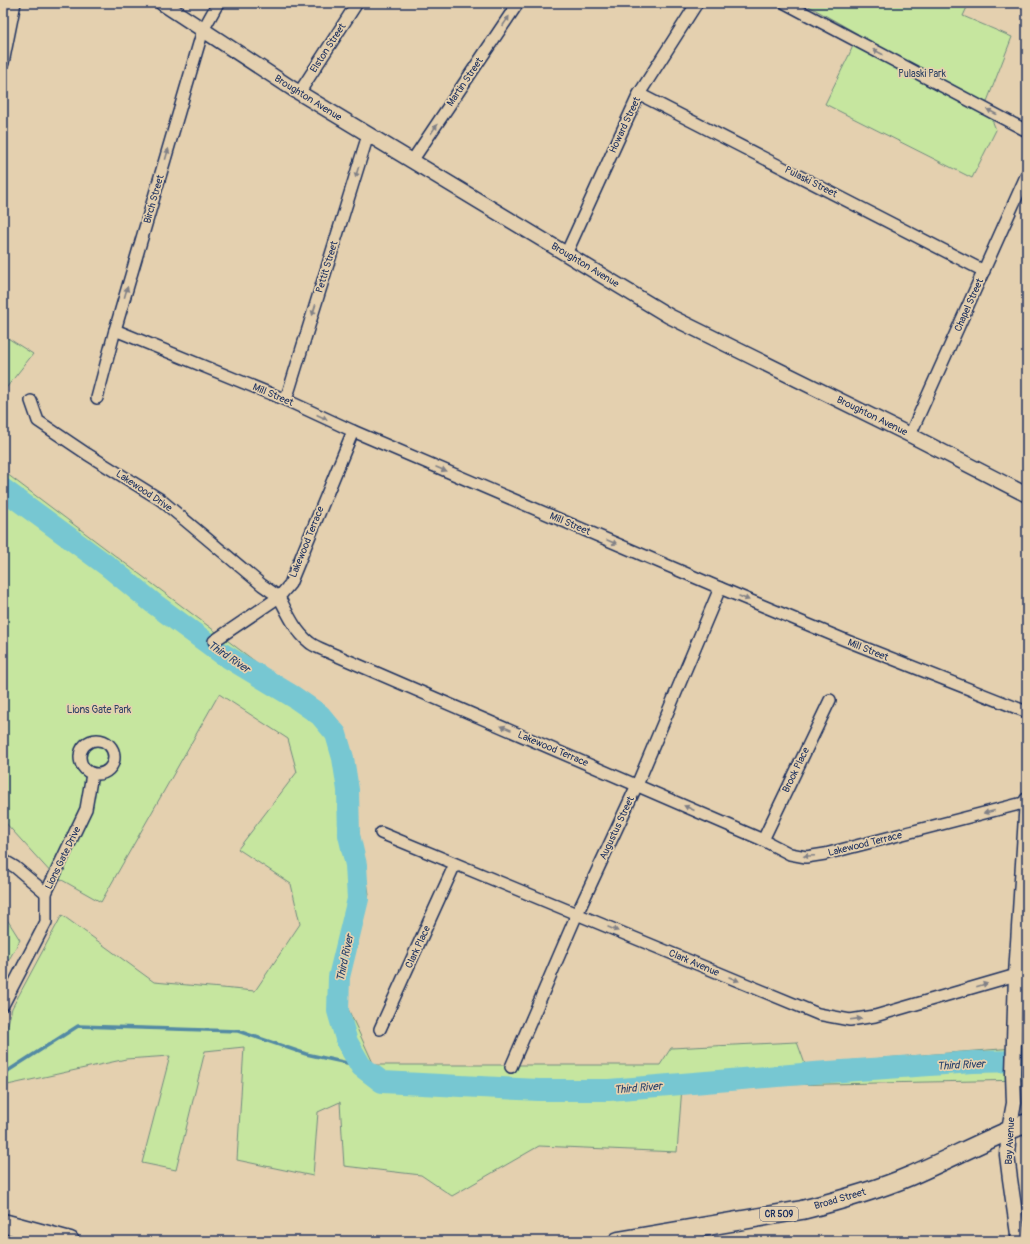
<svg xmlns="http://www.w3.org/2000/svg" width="1030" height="1244" font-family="Pangolin,sans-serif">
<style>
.green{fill:#c6e69f;stroke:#708a7e}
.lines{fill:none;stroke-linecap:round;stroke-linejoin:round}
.stream{stroke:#528aa4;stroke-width:3.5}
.river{stroke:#77c7d2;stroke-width:22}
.minor-casing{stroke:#1b2f5e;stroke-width:14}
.tertiary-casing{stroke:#1b2f5e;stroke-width:17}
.primary-casing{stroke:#1b2f5e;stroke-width:21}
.minor{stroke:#e4d0af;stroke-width:11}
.tertiary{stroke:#e4d0af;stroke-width:14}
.primary{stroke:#e4d0af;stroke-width:18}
.oneway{fill:#808086}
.labels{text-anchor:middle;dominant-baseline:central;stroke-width:3.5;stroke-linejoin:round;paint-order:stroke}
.shield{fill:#e4d0af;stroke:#575f76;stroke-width:1}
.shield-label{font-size:9px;font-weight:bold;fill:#1b2f5e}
.street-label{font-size:10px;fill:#1b2f5e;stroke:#e4d0af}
.park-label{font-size:10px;fill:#2c4164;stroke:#e4d0af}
.water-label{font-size:11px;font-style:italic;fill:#243e6a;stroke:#e4d0af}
</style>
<rect width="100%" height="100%" fill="#e4d0af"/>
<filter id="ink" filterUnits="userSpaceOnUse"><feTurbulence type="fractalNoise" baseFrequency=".025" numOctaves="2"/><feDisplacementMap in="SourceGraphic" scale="8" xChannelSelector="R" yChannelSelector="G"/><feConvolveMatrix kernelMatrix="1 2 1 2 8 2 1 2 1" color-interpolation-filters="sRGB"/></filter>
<g filter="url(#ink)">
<g class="green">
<polygon points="808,3 969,3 963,16 1012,37 986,104 996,130 972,178 825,104 849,55 858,34 807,5"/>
<polygon points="3,335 33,354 3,392"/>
<polygon points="3,471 342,727 369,894 343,998 374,1065 660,1065 671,1048 797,1042 805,1064 1027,1047 1027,1081 1026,1080 682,1087 677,1152 539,1146 452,1196 421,1175 344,1166 340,1102 318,1112 313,1176 237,1160 244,1047 205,1051 176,1170 142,1163 170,1056 126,1059 3,1086 3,1044 12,1008 62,915 154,982 255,991 300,924 291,884 238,849 297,772 288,739 219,694 101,902 53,875 3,820"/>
<polygon points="3,913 20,940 3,970"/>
</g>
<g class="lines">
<polyline class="stream" points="3,1074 78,1026 238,1031 306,1054 361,1066"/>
<polyline class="river" points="3,489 109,567 153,603 221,653 294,697 320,715 336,734 343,758 348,790 349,835 356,865 358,899 339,977 338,1011 347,1042 361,1066 382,1082 539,1090 609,1090 814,1073 973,1062 1027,1061"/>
<defs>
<g id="minor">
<polyline points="785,3 1027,131"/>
<polyline points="3,63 15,3"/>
<polyline points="299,93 357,3"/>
<polyline points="639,94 984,271"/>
<polyline points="412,161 518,3"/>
<polyline points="566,254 639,94 697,3"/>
<polyline points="115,330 286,400 353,431 720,588 845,640 1027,712"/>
<polyline points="97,398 115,330 203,30 218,3"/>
<polyline points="286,400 368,135"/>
<polyline points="31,401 38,421 87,454 161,500 262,585 279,597 214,641"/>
<path d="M353,431l-63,153 -11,13c8,15 16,34 30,45 4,4 11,6 17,9l437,189 27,14 16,3 19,-3 202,-52"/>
<polyline points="910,435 1027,174"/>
<circle cx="97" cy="757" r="17"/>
<polyline points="381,833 818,1014 850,1020 875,1016 1016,975"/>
<polyline points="763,840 830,700"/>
<polyline points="3,860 15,867 46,893"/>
<polyline points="3,1005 46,922 46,893 86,809 92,774"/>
<polyline points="380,1029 455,864"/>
<polyline points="511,1067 577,914 637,785 720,588"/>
</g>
<g id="tertiary">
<polyline points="162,3 293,89 669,316 910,435 1027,495"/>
<polyline points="1019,1241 1010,1179 1007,1155 1009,1130 1014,1103 1013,1074 1016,975 1027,800"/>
</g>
<g id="primary">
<polyline points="3,1223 70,1241"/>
<path d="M618,1241l184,-31c36,-9 73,-19 108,-34 39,-17 77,-37 117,-53"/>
</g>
</defs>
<use href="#minor" class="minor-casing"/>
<use href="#tertiary" class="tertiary-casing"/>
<use href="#primary" class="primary-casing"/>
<use href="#minor" class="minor"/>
<use href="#tertiary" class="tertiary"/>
<use href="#primary" class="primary"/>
</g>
<defs><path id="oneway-solid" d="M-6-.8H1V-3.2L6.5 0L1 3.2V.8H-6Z"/></defs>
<g class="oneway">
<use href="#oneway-solid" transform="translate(506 21) rotate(-56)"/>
<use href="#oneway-solid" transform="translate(878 52) rotate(-152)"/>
<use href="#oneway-solid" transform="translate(992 112) rotate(-152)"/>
<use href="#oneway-solid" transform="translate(434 129) rotate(-56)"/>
<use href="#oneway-solid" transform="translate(167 154) rotate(-74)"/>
<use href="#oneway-solid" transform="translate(357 172) rotate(107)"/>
<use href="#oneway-solid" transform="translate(126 292) rotate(-74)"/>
<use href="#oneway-solid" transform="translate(314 310) rotate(107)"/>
<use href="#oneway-solid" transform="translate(322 417) rotate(25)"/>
<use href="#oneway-solid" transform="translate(441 469) rotate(23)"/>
<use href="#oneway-solid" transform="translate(612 542) rotate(23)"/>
<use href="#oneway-solid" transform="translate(744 598) rotate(23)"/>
<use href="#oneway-solid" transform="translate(506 728) rotate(-157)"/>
<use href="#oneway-solid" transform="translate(689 808) rotate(-156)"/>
<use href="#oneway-solid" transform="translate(989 812) rotate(166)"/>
<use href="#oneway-solid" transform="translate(809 856) rotate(177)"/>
<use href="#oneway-solid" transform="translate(613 929) rotate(23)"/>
<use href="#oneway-solid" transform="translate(734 979) rotate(23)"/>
<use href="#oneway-solid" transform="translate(982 985) rotate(-16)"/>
<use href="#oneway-solid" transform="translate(856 1019) rotate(-7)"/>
</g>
</g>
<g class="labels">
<rect class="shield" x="760" y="1207" width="38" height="14" rx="3"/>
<g class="shield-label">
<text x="779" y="1214">CR 509</text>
</g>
<g class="street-label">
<text transform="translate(328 48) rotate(-57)">Elston Street</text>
<text transform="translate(465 82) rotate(-56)">Martin Street</text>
<text transform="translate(308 98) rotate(32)">Broughton Avenue</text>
<text transform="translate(625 125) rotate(-65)">Howard Street</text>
<text transform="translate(811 182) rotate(27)">Pulaski Street</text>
<text transform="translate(154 199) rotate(-74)">Birch Street</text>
<text transform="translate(585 265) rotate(31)">Broughton Avenue</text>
<text transform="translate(327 267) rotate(-73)">Pettit Street</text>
<text transform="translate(969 305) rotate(-66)">Chapel Street</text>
<text transform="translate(273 395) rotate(23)">Mill Street</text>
<text transform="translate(872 416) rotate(26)">Broughton Avenue</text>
<text transform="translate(144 491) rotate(34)">Lakewood Drive</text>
<text transform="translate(570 524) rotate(23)">Mill Street</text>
<text transform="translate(307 542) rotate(-68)">Lakewood Terrace</text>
<text transform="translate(868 650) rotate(22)">Mill Street</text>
<text transform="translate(553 749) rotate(23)">Lakewood Terrace</text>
<text transform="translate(796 770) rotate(-64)">Brook Place</text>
<text transform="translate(617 828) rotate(-65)">Augustus Street</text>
<text transform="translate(865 844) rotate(-14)">Lakewood Terrace</text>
<text transform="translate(63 858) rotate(-64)">Lions Gate Drive</text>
<text transform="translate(418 947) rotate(-65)">Clark Place</text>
<text transform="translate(694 963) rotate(23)">Clark Avenue</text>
<text transform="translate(1010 1141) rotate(-87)">Bay Avenue</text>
<text transform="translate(840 1199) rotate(-16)">Broad Street</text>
</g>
<g class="park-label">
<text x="922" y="74">Pulaski Park</text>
<text x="99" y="710">Lions Gate Park</text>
</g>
<g class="water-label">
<text transform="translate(229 657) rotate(34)">Third River</text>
<text transform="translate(345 958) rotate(-78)">Third River</text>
<text transform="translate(961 1065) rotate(-3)">Third River</text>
<text transform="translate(638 1088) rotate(-5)">Third River</text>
</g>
</g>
<rect width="1030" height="1244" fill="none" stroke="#e4d0af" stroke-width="16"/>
<rect x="8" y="8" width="1014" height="1228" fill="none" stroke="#1b2f5e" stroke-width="1.5" filter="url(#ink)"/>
</svg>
